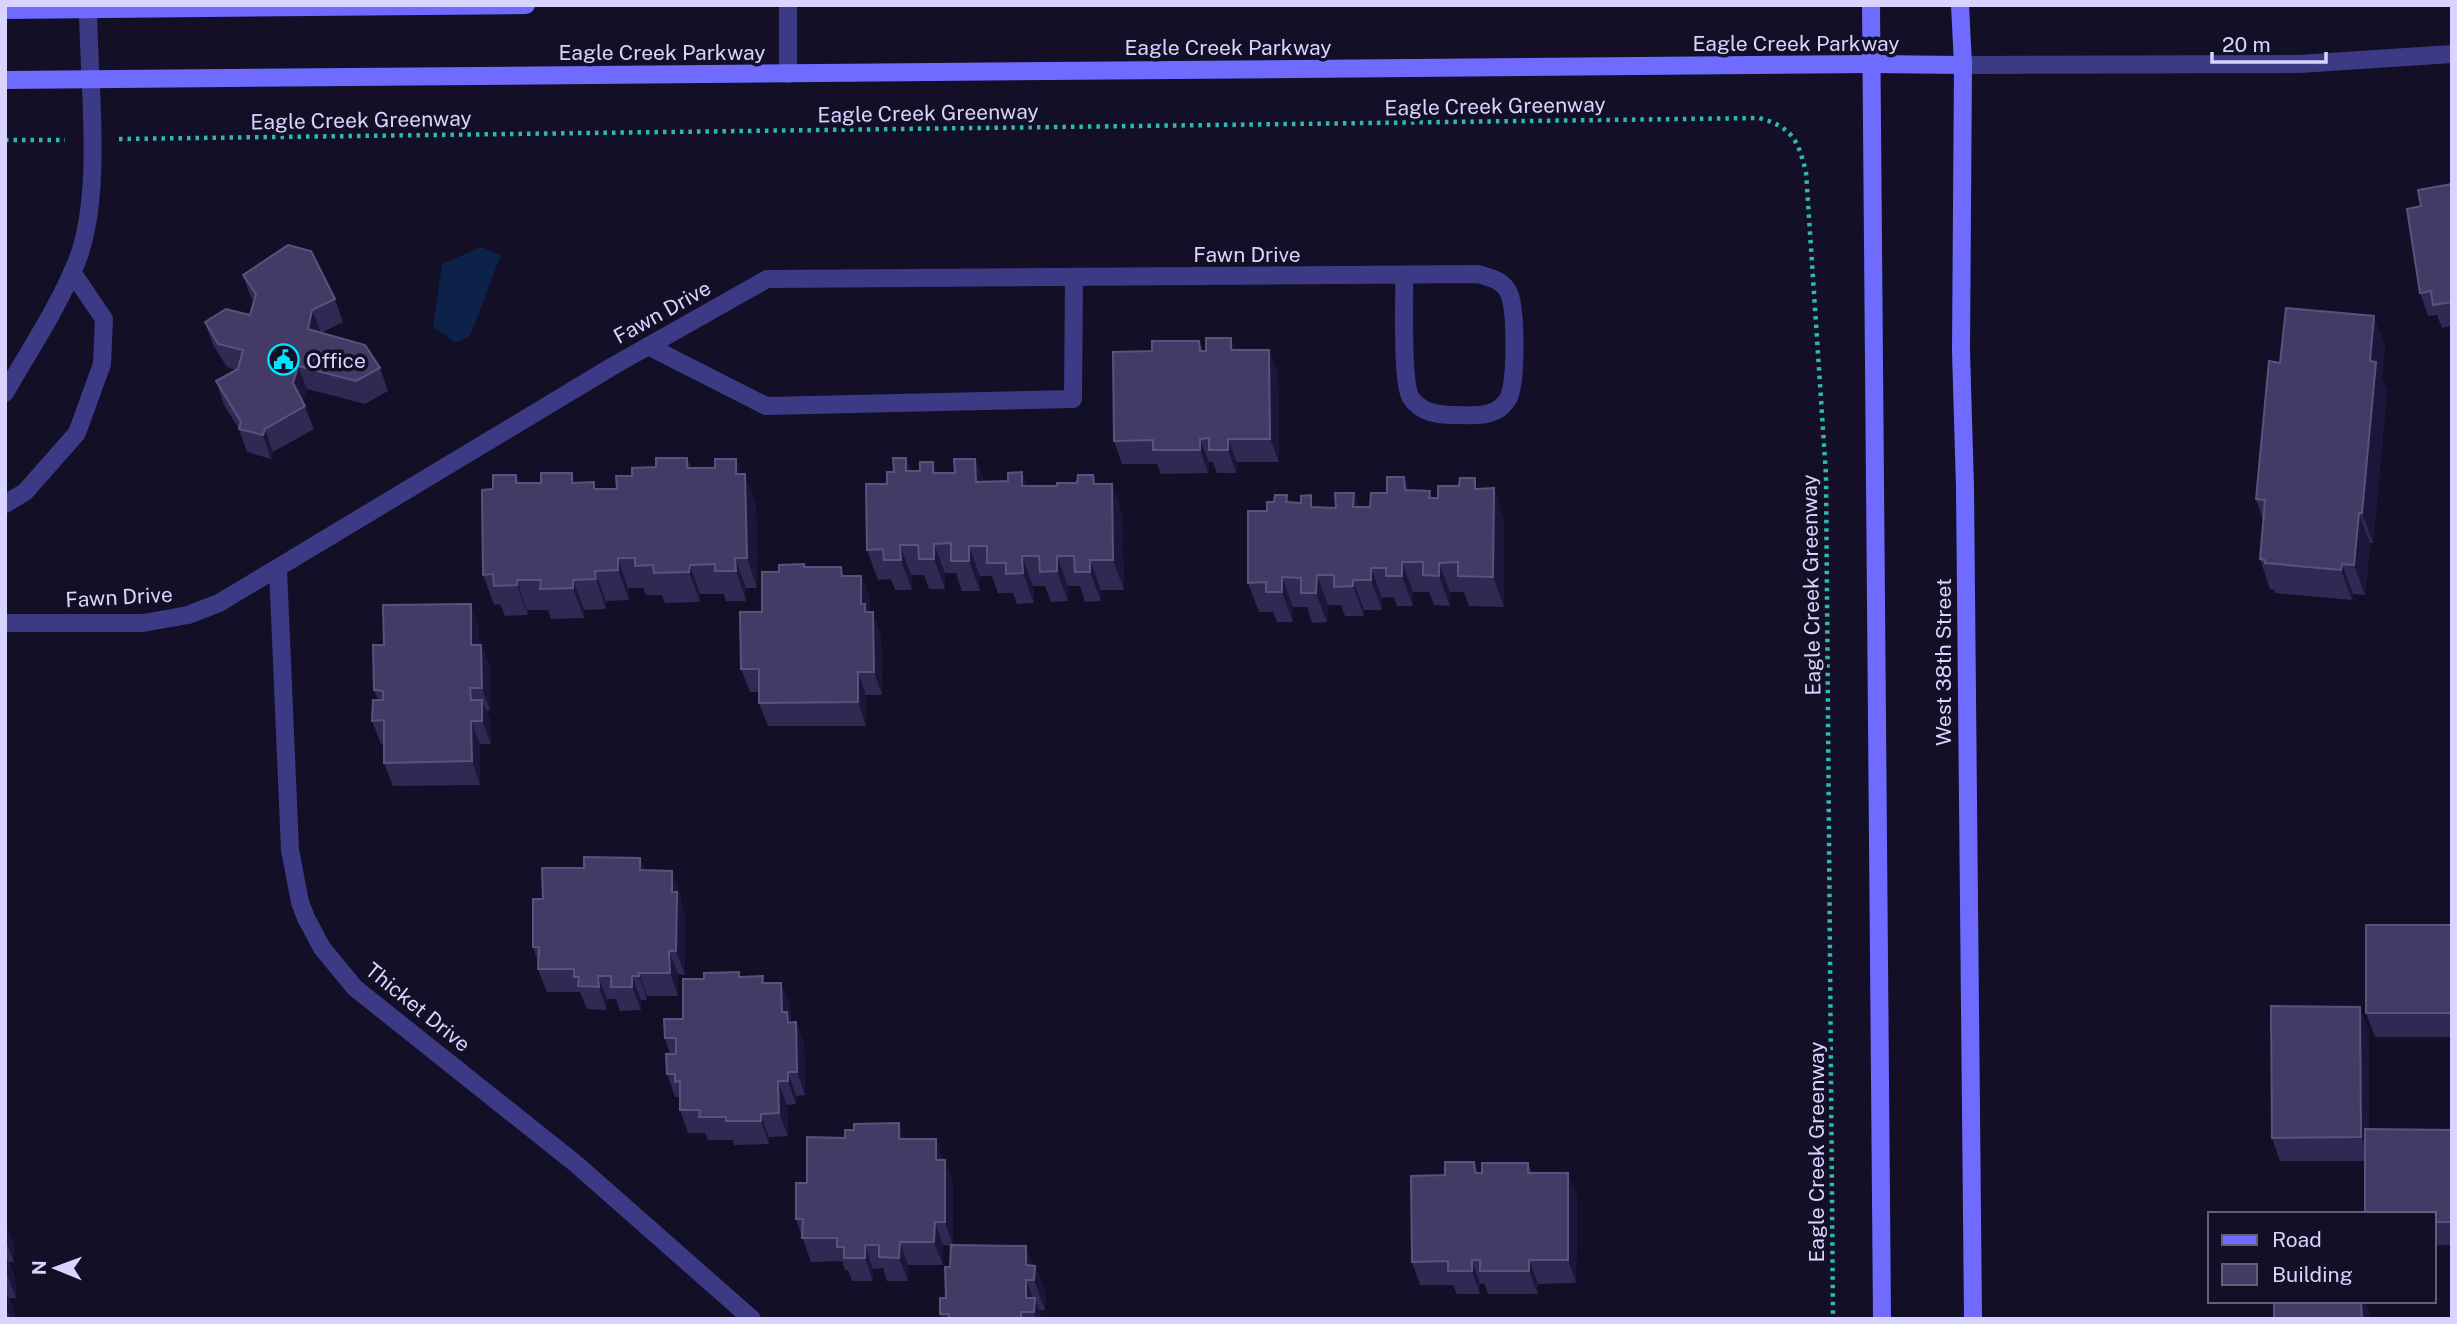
<svg xmlns="http://www.w3.org/2000/svg" width="2457" height="1324" font-family="'Public Sans',sans-serif">
<style>
.water{fill:#0c2248}
.lines{fill:none;stroke-linecap:round;stroke-linejoin:round}
.path{stroke:#2fb8b0;stroke-width:4.5;stroke-dasharray:3.5 5;stroke-linecap:butt}
.service{stroke:#3d3a85;stroke-width:18}
.minor{stroke:#3d3a85;stroke-width:18}
.tertiary{stroke:#3d3a85;stroke-width:18}
.secondary{stroke:#6f6bff;stroke-width:18}
.wall{fill:#312854}
.shaded-wall{fill:#1d163a}
.building{fill:#433a66;stroke:#5a527e;stroke-width:2}
.labels{text-anchor:middle;dominant-baseline:central;stroke-width:7;stroke-linejoin:round;paint-order:stroke}
.street-label{font-size:21px;fill:#d9d4ff;stroke:#130f26}
.poi-label{font-size:21px;fill:#d9d4ff;stroke:#130f26;text-anchor:start}
</style>
<rect width="100%" height="100%" fill="#130f26"/>
<polygon class="water" points="481,247 501,255 470,336 456,343 433,327 442,264"/>
<g class="lines">
<g class="path">
<path d="M119,139l1640,-21c33,9 39,22 47,54l20,303 7,844"/>
<polyline points="5,140 65,140"/>
</g>
<g class="service">
<polyline points="788,74 788,5"/>
<polyline points="648,346 766,406 1073,399 1074,278"/>
<polyline points="5,504 25,492 77,433 102,364 104,319 72,272"/>
</g>
<g class="minor">
<path d="M5,393c24,-42 54,-87 72,-132 27,-70 11,-180 11,-256"/>
<polyline points="278,569 290,850 300,902 306,918 322,948 355,988 576,1164 752,1319"/>
<path d="M5,623h138l45,-8 31,-12 394,-237 154,-87 711,-5c13,4 25,6 31,19 7,17 8,90 -1,106 -2,3 -8,10 -11,11 -12,7 -30,5 -43,5 -15,0 -33,-2 -43,-17 -10,-15 -6,-99 -7,-122"/>
</g>
<polyline class="tertiary" points="1963,65 2299,64 2452,54"/>
<g class="secondary">
<polyline points="1871,5 1882,1319"/>
<polyline points="1960,5 1963,65 1961,351 1965,488 1973,1319"/>
<polyline points="5,10 526,5"/>
<polyline points="5,80 1872,64 1963,65"/>
</g>
</g>
<g class="wall">
<polygon points="2452,184 2452,326 2442,328 2437,315 2428,316 2420,293 2421,206"/>
<polygon points="243,275 335,299 343,322 321,333 380,368 388,391 365,404 307,389 303,402 314,429 273,452 271,459 247,452 239,429 224,405 216,381 236,370 227,367 213,345 205,322 250,315 254,302 251,298"/>
<polygon points="1231,338 1235,350 1269,350 1278,373 1279,462 1237,462 1236,473 1217,473 1213,462 1209,462 1208,473 1161,474 1157,464 1122,464 1114,441 1152,351 1199,341 1203,351 1206,351"/>
<polygon points="2385,346 2382,378 2387,392 2373,543 2370,543 2365,595 2353,594 2352,600 2275,593 2274,590 2270,589 2260,559 2263,520 2256,499 2280,363"/>
<polygon points="687,458 691,468 715,468 736,459 741,474 756,504 757,588 746,588 746,601 726,601 724,594 700,594 700,602 665,603 662,595 646,595 643,588 628,588 629,600 606,601 606,609 584,610 584,618 551,619 548,610 527,610 528,615 505,616 500,604 494,605 483,575 493,489 516,475 519,483 575,483 596,489 617,489 632,476"/>
<polygon points="906,458 911,471 920,471 933,462 937,473 955,473 975,459 984,482 1008,481 1022,472 1027,486 1112,484 1122,514 1124,590 1101,590 1101,601 1085,602 1080,586 1068,586 1068,601 1051,602 1045,586 1033,586 1034,603 1017,604 1013,593 998,593 992,576 980,576 980,591 962,591 956,573 945,573 945,589 929,589 924,575 911,575 912,590 895,590 891,579 878,580 867,550 887,484 894,472"/>
<polygon points="1404,477 1409,490 1430,491 1432,498 1479,489 1504,518 1504,607 1469,606 1464,592 1450,592 1450,606 1434,605 1429,592 1413,592 1413,606 1397,606 1394,597 1382,598 1382,610 1364,610 1364,616 1345,616 1341,605 1328,605 1327,622 1312,623 1307,607 1293,607 1293,622 1277,622 1273,612 1259,612 1248,583 1267,511 1274,502 1287,495 1289,502 1315,507 1336,508 1354,493 1359,507 1370,507"/>
<polygon points="805,567 845,576 861,576 870,599 870,612 881,635 882,695 866,695 866,726 768,726 759,703 759,692 750,692 741,669 762,612 779,572"/>
<polygon points="479,627 479,645 481,645 490,668 490,711 486,711 491,723 491,744 480,744 480,785 393,786 384,763 384,744 381,744 372,721 378,700 374,690 384,645"/>
<polygon points="640,858 645,870 681,894 681,902 685,915 685,975 678,974 678,996 647,996 647,1000 641,1000 641,1010 620,1011 616,999 607,999 607,1010 587,1009 580,992 547,992 538,969 538,962 533,947 543,899 584,868"/>
<polygon points="2452,925 2452,1037 2375,1037 2366,1013"/>
<polygon points="739,972 740,977 763,976 765,983 781,983 790,1006 791,1022 796,1022 804,1045 805,1095 796,1096 796,1104 787,1105 788,1136 769,1137 769,1144 734,1145 733,1140 708,1140 705,1133 688,1133 680,1110 680,1097 675,1097 667,1074 670,1054 665,1038 683,1019 704,979"/>
<polygon points="2369,1030 2369,1129 2452,1130 2452,1245 2434,1245 2434,1214 2365,1161 2280,1161 2272,1138"/>
<polygon points="899,1123 904,1139 945,1160 953,1183 953,1245 1035,1266 1046,1295 1045,1310 1039,1310 1042,1319 942,1319 940,1314 946,1298 950,1267 951,1246 943,1245 943,1265 908,1265 908,1281 887,1281 883,1268 873,1269 873,1281 852,1281 848,1270 845,1270 842,1261 811,1262 796,1219 845,1138 854,1130"/>
<polygon points="1474,1162 1478,1173 1528,1163 1532,1173 1577,1196 1576,1283 1538,1284 1538,1294 1488,1294 1484,1283 1480,1284 1480,1294 1457,1294 1453,1285 1420,1285 1412,1262 1445,1175"/>
<polygon points="5,1222 14,1246 14,1262 9,1262 15,1280 16,1298 9,1298 15,1316 15,1319 5,1319"/>
</g>
<g class="shaded-wall">
<polygon points="312,310 321,333 308,329"/>
<polygon points="2374,316 2385,346 2382,378 2387,392 2373,543 2362,513 2370,361"/>
<polygon points="1231,338 1240,361 1231,350"/>
<polygon points="1269,350 1278,373 1279,462 1270,439"/>
<polygon points="298,366 307,389 302,407 293,383"/>
<polygon points="265,429 273,452 271,459 263,435"/>
<polygon points="1200,439 1209,462 1208,473 1200,450"/>
<polygon points="1228,439 1237,462 1236,473 1228,450"/>
<polygon points="906,458 917,488 906,471"/>
<polygon points="736,459 746,486 745,474 756,504 757,588 747,558 736,474"/>
<polygon points="975,459 986,489 976,482"/>
<polygon points="933,462 944,491 933,473"/>
<polygon points="1022,472 1033,502 1022,486"/>
<polygon points="1404,477 1415,507 1405,490"/>
<polygon points="1112,484 1122,514 1124,590 1113,560"/>
<polygon points="1494,488 1504,518 1504,607 1493,577"/>
<polygon points="1354,493 1364,523 1353,507"/>
<polygon points="2359,513 2370,543 2365,595 2354,565"/>
<polygon points="934,544 945,573 945,589 934,559"/>
<polygon points="900,545 911,575 912,590 901,560"/>
<polygon points="969,546 980,576 980,591 969,561"/>
<polygon points="1022,556 1033,586 1034,603 1023,573"/>
<polygon points="1057,556 1068,586 1068,601 1057,571"/>
<polygon points="618,558 628,588 629,600 618,570"/>
<polygon points="735,558 746,588 746,601 736,571"/>
<polygon points="1090,560 1101,590 1101,601 1090,572"/>
<polygon points="1402,562 1413,592 1413,606 1402,576"/>
<polygon points="1439,563 1450,592 1450,606 1439,576"/>
<polygon points="2342,564 2353,594 2352,600 2341,570"/>
<polygon points="690,565 700,594 700,602 689,572"/>
<polygon points="1371,568 1382,598 1382,610 1371,580"/>
<polygon points="595,571 606,601 606,609 596,579"/>
<polygon points="1317,575 1328,605 1327,622 1316,593"/>
<polygon points="861,576 870,599 870,617 873,612 881,635 882,695 874,672 861,604"/>
<polygon points="1282,577 1293,607 1293,622 1282,592"/>
<polygon points="517,580 527,610 528,615 517,585"/>
<polygon points="573,580 584,610 584,618 573,588"/>
<polygon points="1353,580 1364,610 1364,616 1353,586"/>
<polygon points="471,604 479,627 480,668 471,645"/>
<polygon points="481,645 490,668 490,711 482,688"/>
<polygon points="858,672 866,695 866,726 858,702"/>
<polygon points="482,700 491,723 491,744 482,721"/>
<polygon points="471,721 480,744 480,785 472,761"/>
<polygon points="640,858 649,881 640,870"/>
<polygon points="672,871 681,894 681,902 685,915 685,975 676,951"/>
<polygon points="669,951 678,974 678,996 670,973"/>
<polygon points="639,973 647,996 647,1000 639,976"/>
<polygon points="598,976 607,999 607,1010 599,987"/>
<polygon points="632,976 641,1000 641,1010 632,987"/>
<polygon points="781,983 790,1006 790,1020 796,1035 782,1012"/>
<polygon points="2360,1007 2369,1030 2369,1161 2361,1137"/>
<polygon points="796,1022 804,1045 805,1095 797,1072"/>
<polygon points="788,1072 796,1096 796,1104 788,1081"/>
<polygon points="778,1081 787,1105 788,1136 779,1113"/>
<polygon points="761,1114 769,1137 769,1144 761,1121"/>
<polygon points="899,1123 907,1147 899,1139"/>
<polygon points="936,1139 944,1162 936,1160"/>
<polygon points="945,1160 953,1183 953,1246 945,1222"/>
<polygon points="1568,1173 1577,1196 1576,1283 1568,1260"/>
<polygon points="5,1222 14,1246 14,1262 5,1239"/>
<polygon points="935,1222 943,1245 943,1265 934,1242"/>
<polygon points="900,1242 908,1265 908,1281 899,1258"/>
<polygon points="865,1245 873,1269 873,1281 865,1258"/>
<polygon points="1026,1246 1035,1271 1035,1266 1046,1295 1045,1310 1034,1280 1026,1265"/>
<polygon points="5,1253 15,1280 16,1298 5,1269"/>
<polygon points="1472,1260 1480,1284 1480,1294 1472,1271"/>
<polygon points="1529,1260 1538,1284 1538,1294 1529,1271"/>
<polygon points="1026,1280 1035,1303 1035,1298 1042,1319 1037,1319 1026,1298"/>
<polygon points="5,1288 15,1316 15,1319 10,1319 5,1305"/>
<polygon points="2361,1301 2366,1301 2372,1319 2362,1319"/>
</g>
<g class="building">
<polygon points="2452,184 2452,302 2433,305 2431,291 2420,293 2407,209 2421,206 2418,190"/>
<polygon points="288,245 311,251 335,299 312,310 308,329 365,345 380,368 356,381 298,366 293,383 305,406 265,429 263,435 239,429 241,422 216,381 238,369 243,350 218,344 205,322 226,309 250,315 256,294 243,275"/>
<polygon points="2286,308 2374,316 2370,361 2376,362 2362,513 2359,513 2354,565 2342,564 2341,570 2265,563 2265,560 2260,559 2265,500 2256,499 2269,361 2280,363"/>
<polygon points="1206,338 1231,338 1231,350 1269,350 1270,439 1228,439 1228,450 1209,450 1209,438 1200,439 1200,450 1153,450 1153,440 1114,441 1113,352 1152,351 1152,341 1199,341 1200,351 1206,351"/>
<polygon points="656,458 687,458 687,468 715,468 715,459 736,459 736,474 745,474 747,558 735,558 736,571 715,571 715,564 690,565 689,572 654,573 653,565 635,566 635,558 618,558 618,570 595,571 596,579 573,580 573,588 540,589 541,580 517,580 517,585 494,586 493,574 483,575 482,490 493,489 493,475 516,475 516,483 541,483 541,473 572,473 572,483 594,482 594,489 617,489 616,476 632,476 632,468 656,467"/>
<polygon points="893,458 906,458 906,471 920,471 920,462 933,462 933,473 955,473 954,459 975,459 976,482 1008,481 1008,473 1022,472 1022,486 1057,486 1057,483 1077,483 1078,475 1093,475 1094,484 1112,484 1113,560 1090,560 1090,572 1075,572 1074,556 1057,556 1057,571 1040,572 1039,556 1022,556 1023,573 1006,574 1006,563 987,563 987,546 969,546 969,561 951,561 951,543 934,544 934,559 919,559 918,545 900,545 901,560 884,560 883,549 867,550 866,484 887,484 887,472 894,472"/>
<polygon points="1387,477 1404,477 1405,490 1430,491 1429,498 1438,498 1438,486 1459,486 1460,478 1475,478 1475,489 1494,488 1493,577 1458,576 1458,562 1439,563 1439,576 1423,575 1423,562 1402,562 1402,576 1386,576 1386,568 1371,568 1371,580 1353,580 1353,586 1334,587 1334,575 1317,575 1316,593 1301,593 1301,578 1282,577 1282,592 1266,592 1266,582 1248,583 1248,511 1267,511 1267,502 1274,502 1275,495 1287,495 1286,502 1301,503 1301,496 1311,495 1311,507 1336,508 1335,493 1354,493 1353,507 1370,507 1371,493 1387,493"/>
<polygon points="804,564 804,567 841,567 842,576 861,576 861,604 865,604 865,612 873,612 874,672 858,672 858,702 759,703 759,669 741,669 740,612 762,612 762,572 779,572 779,565"/>
<polygon points="471,604 471,645 481,645 482,688 470,688 471,700 482,700 482,721 471,721 472,761 384,763 384,720 372,721 373,700 383,700 383,691 374,690 373,645 384,645 383,605"/>
<polygon points="584,857 640,858 640,870 672,871 672,892 677,892 676,951 669,951 670,973 639,973 639,976 632,976 632,987 611,987 611,976 598,976 599,987 578,986 579,977 574,977 574,969 538,969 539,947 533,947 533,899 543,899 542,868 584,868"/>
<rect x="2366" y="925" width="86" height="88"/>
<polygon points="739,972 739,977 763,976 762,983 781,983 782,1012 787,1012 788,1023 796,1022 797,1072 788,1072 788,1081 778,1081 779,1113 761,1114 761,1121 726,1121 726,1117 699,1117 700,1110 680,1110 680,1081 675,1082 675,1074 667,1074 666,1054 676,1054 676,1038 665,1038 664,1019 683,1019 683,979 704,979 704,973"/>
<polygon points="2271,1006 2360,1007 2361,1137 2272,1138"/>
<polygon points="899,1123 899,1139 936,1139 936,1160 945,1160 945,1222 935,1222 934,1242 900,1242 899,1258 879,1257 879,1245 865,1245 865,1258 844,1258 844,1247 837,1247 837,1238 802,1238 803,1219 796,1219 796,1183 807,1183 807,1137 845,1138 845,1130 854,1130 854,1124"/>
<polygon points="2365,1129 2452,1130 2452,1222 2434,1222 2434,1214 2365,1214"/>
<polygon points="1445,1162 1474,1162 1475,1173 1482,1173 1482,1163 1528,1163 1528,1173 1568,1173 1568,1260 1529,1260 1529,1271 1480,1271 1480,1260 1472,1260 1472,1271 1448,1271 1448,1261 1412,1262 1411,1176 1445,1175"/>
<polygon points="951,1245 1026,1246 1026,1265 1035,1266 1034,1280 1026,1280 1026,1298 1035,1298 1034,1312 1021,1312 1021,1319 949,1319 949,1314 940,1314 940,1298 946,1298 945,1267 950,1267"/>
<polygon points="2274,1301 2361,1301 2362,1319 2274,1319"/>
</g>
<defs>
<symbol id="civic-ring" viewBox="-11 -11 22 22"><circle r="9.5" fill="#130f26" stroke="#00e5ff" stroke-width="1.5"/><path d="M-.6-6.5H3V-4.5H.6V-3L4-1V1h2V6H-6V1h2V-1L-.6-3ZM-1.2 2.5V6h2.4V2.5Z" fill="#00e5ff"/></symbol>
</defs>
<g fill-rule="evenodd">
<use href="#civic-ring" x="266" y="342" width="35" height="35"/>
</g>
<g class="labels">
<g class="street-label">
<text x="1796" y="43">Eagle Creek Parkway</text>
<text x="1228" y="47">Eagle Creek Parkway</text>
<text x="662" y="52">Eagle Creek Parkway</text>
<text transform="translate(1495 106) rotate(-1)">Eagle Creek Greenway</text>
<text transform="translate(928 113) rotate(-1)">Eagle Creek Greenway</text>
<text transform="translate(361 120) rotate(-1)">Eagle Creek Greenway</text>
<text x="1247" y="254">Fawn Drive</text>
<text transform="translate(662 312) rotate(-29)">Fawn Drive</text>
<text transform="translate(1811 585) rotate(-91)">Eagle Creek Greenway</text>
<text transform="translate(119 597) rotate(-3)">Fawn Drive</text>
<text transform="translate(1943 662) rotate(-90)">West 38th Street</text>
<text transform="translate(418 1007) rotate(39)">Thicket Drive</text>
<text transform="translate(1816 1152) rotate(-90)">Eagle Creek Greenway</text>
</g>
<g class="poi-label">
<text x="306" y="360">Office</text>
</g>
</g>
<rect width="2457" height="1324" fill="none" stroke="#d9d4ff" stroke-width="14"/>
<rect x="2208" y="1212" width="228" height="91" fill="#130f26" stroke="#625e7d" stroke-width="2"/>
<rect x="2222" y="1235" width="35" height="10" fill="#6f6bff" stroke="#625e7d" stroke-width="2"/>
<text x="2272" y="1247" font-size="21" fill="#d9d4ff">Road</text>
<rect x="2222" y="1264" width="35" height="21" fill="#433a66" stroke="#625e7d" stroke-width="2"/>
<text x="2272" y="1282" font-size="21" fill="#d9d4ff">Building</text>
<g transform="translate(56 1268) rotate(271)" stroke="#130f26" stroke-width="5" paint-order="stroke">
<path d="M0-5L12 26L0 18L-12 26Z" fill="#d9d4ff"/>
<text y="-10" font-size="19" font-weight="bold" text-anchor="middle" fill="#d9d4ff">N</text>
</g>
<path d="M2212 52v10h114v-10" fill="none" stroke="#d9d4ff" stroke-width="3.5"/>
<text x="2222" y="52" font-size="21" fill="#d9d4ff" stroke="#130f26" stroke-width="5" paint-order="stroke">20 m</text>
</svg>
